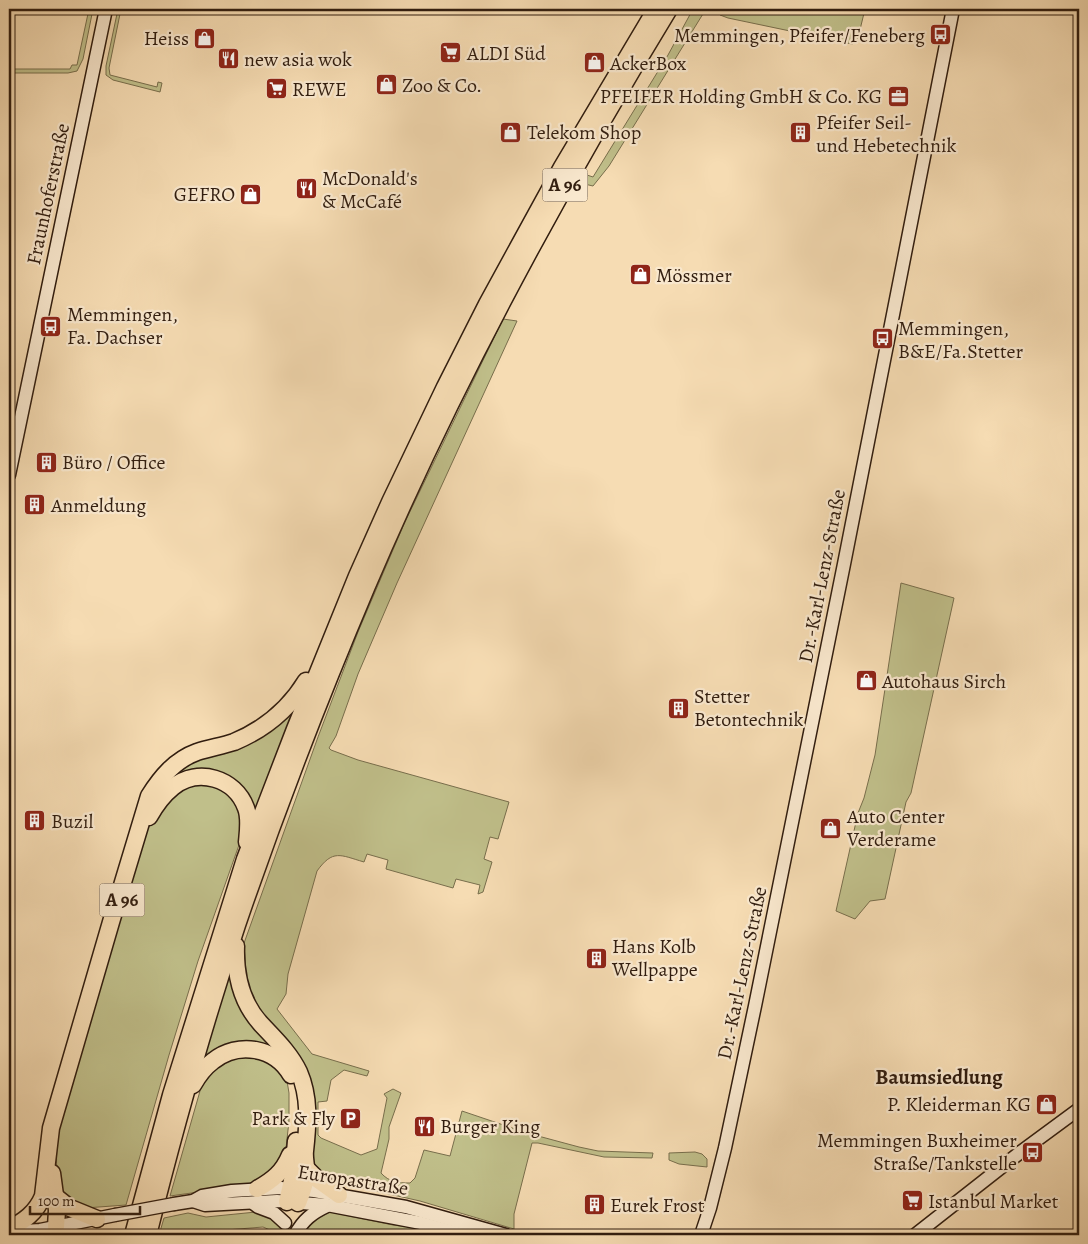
<svg xmlns="http://www.w3.org/2000/svg" width="1088" height="1244" font-family="Alegreya,serif">
<style>
.green{fill:#c0bf8a;stroke:#786e4c}
.lines{fill:none;stroke-linecap:round;stroke-linejoin:round}
.secondary-casing{stroke:#311d0f;stroke-width:15}
.highway-casing{stroke:#311d0f;stroke-width:19}
.secondary{stroke:#f9e8ce;stroke-width:12}
.highway{stroke:#f6dcb3;stroke-width:16}
.secondary-bridge-casing{stroke:#311d0f;stroke-width:15;stroke-linecap:butt}
.secondary-bridge{stroke:#f9e8ce;stroke-width:12}
.labels{text-anchor:middle;dominant-baseline:central;stroke-width:4.5;stroke-linejoin:round;paint-order:stroke}
.shield{fill:#f9e8ce;stroke:#6d5a48;stroke-width:1}
.shield-label{font-size:19px;font-weight:bold;fill:#311d0f}
.poi-label{font-size:20px;fill:#311d0f;stroke:#f9e8ce;text-anchor:start}
.street-label{font-size:20px;fill:#311d0f;stroke:#f9e8ce}
.neighbourhood-label{font-size:21px;font-weight:bold;fill:#311d0f;stroke:#f9e8ce}
</style>
<rect width="100%" height="100%" fill="#f6dcb3"/>
<filter id="stains"><feTurbulence type="fractalNoise" baseFrequency=".004" numOctaves="4"/><feColorMatrix values="0 0 0 0 .2 0 0 0 0 .09 0 0 0 0 .02 0 0 0 .5 -.17"/></filter>
<radialGradient id="worn" r=".72"><stop offset=".6" stop-color="#630" stop-opacity="0"/><stop offset="1" stop-color="#630" stop-opacity=".3"/></radialGradient>
<g class="green">
<polygon points="89,9 93,9 83,59 77,71 68,73 13,73 14,69 70,69 72,65 77,65"/>
<polygon points="118,9 121,9 109,68 110,75 157,87 158,82 162,83 160,92 113,80 106,75 106,66"/>
<polygon points="693,9 706,9 609,166 593,186 576,182 581,173 593,177 668,55"/>
<polygon points="718,9 865,9 858,38 857,42 852,44 728,18 720,15 717,11"/>
<path d="M503,319l14,2 -120,262 -39,91 -22,62 -7,12 2,2 27,10 151,42 -11,37 -8,-2 -6,22 8,3 -9,30 -5,2 2,-9 -24,-6 -3,9 -67,-19 2,-9 -21,-6 -3,8c-24,-7 -31,-13 -47,9l-29,103 -2,20 -9,15 35,45 57,17 -2,5 -23,-6 -13,10 -4,21 -9,1v33l3,3 40,17 16,-6 10,-51 -3,-4 9,-5 8,4 -12,34v12l-8,34c8,9 17,10 29,10l5,-5 9,-28 26,6 12,-45 65,22 52,14 19,4 55,2 -1,5 -48,-1 -66,-14h-6l-18,71v15l-94,-28 -80,-18 -17,-11 -2,3 -8,-10 -1,-53 -47,-89 -21,-35 -1,-42 75,-209 40,-105 46,-108z"/>
<polygon points="901,583 954,598 911,793 906,802 885,899 870,901 855,919 836,911 858,813 864,798 875,755"/>
<polygon points="290,709 294,711 255,814 224,778 156,793 170,774"/>
<path d="M215,782l22,16 8,30 -47,133 -29,94 -43,150 -41,3 -26,-17c-4,-25 -3,-49 2,-74l84,-285 8,-17 33,-31z"/>
<polygon points="231,970 276,1048 265,1049 201,1067"/>
<polygon points="237,1053 270,1059 287,1081 289,1093 289,1121 285,1157 256,1184 170,1196 204,1077"/>
<polygon points="695,1152 702,1154 707,1159 707,1167 679,1164 669,1160 669,1153"/>
<polygon points="256,1212 262,1212 279,1223 282,1235 272,1235 270,1230 263,1227 202,1232 179,1230 175,1235 159,1235 164,1218 188,1213 206,1217"/>
<path d="M330,1212l63,13 26,3 24,7h-88l-33,-4 -2,4h-16c2,-12 14,-21 26,-23z"/>
</g>
<g class="lines">
<defs>
<g id="secondary">
<polyline points="9,475 106,9"/>
<polyline points="193,1201 205,1205 277,1201 327,1205 421,1223 465,1235"/>
<polyline points="174,1204 193,1201 202,1196 232,1191 281,1188 314,1191 406,1207 506,1235"/>
<polyline points="254,1204 258,1207 274,1213 285,1223"/>
<polyline points="9,1232 40,1230 115,1215"/>
<path d="M295,1235c8,-15 17,-22 32,-29"/>
<polyline points="701,1235 710,1208 725,1148 755,1006 844,564 953,9"/>
<polyline points="915,1235 1022,1151 1079,1109"/>
</g>
<g id="highway">
<path d="M149,817c6,-11 14,-22 24,-30 25,-20 62,-9 73,21 4,10 2,23 1,34"/>
<path d="M236,946c-1,29 5,56 25,78 14,15 29,29 38,48 11,25 9,52 6,79 -1,8 2,15 1,23 0,10 -4,19 -8,29"/>
<path d="M193,1085c5,-9 12,-18 20,-24 25,-20 62,-14 78,14"/>
<polyline points="306,1168 318,1180 339,1195"/>
<polyline points="52,1173 57,1210 56,1227"/>
<path d="M257,1189c16,-9 26,-17 33,-34l3,-1"/>
<polyline points="56,1197 70,1208 97,1219"/>
<polyline points="287,1202 293,1176 296,1141"/>
<path d="M9,1229c15,-8 27,-16 34,-33l8,-68 60,-206 38,-126c12,-19 26,-36 48,-44 12,-4 25,-6 37,-10 31,-13 55,-33 72,-61"/>
<polyline points="133,1235 171,1095 245,859 295,729 357,576 390,502 445,387 487,304 562,167 656,9"/>
<path d="M148,1235c26,-104 55,-208 89,-310 39,-114 83,-228 130,-339 85,-200 189,-392 302,-577"/>
</g>
</defs>
<use href="#secondary" class="secondary-casing"/>
<use href="#highway" class="highway-casing"/>
<use href="#secondary" class="secondary"/>
<use href="#highway" class="highway"/>
<defs>
<polyline id="secondary-bridge" points="115,1215 174,1204"/>
</defs>
<use href="#secondary-bridge" class="secondary-bridge-casing"/>
<use href="#secondary-bridge" class="secondary-bridge"/>
</g>
<defs>
<symbol id="bus-square" viewBox="-11 -11 22 22"><rect x="-9" y="-9" width="18" height="18" rx="4" fill="#8f2418" stroke="#f9e8ce"/><path d="M-5-6H5V4H4V6H2V4H-2V6H-4V4H-5ZM-3.5-4V0h7V-4ZM-3.5 1.2v1.5H-2V1.2ZM2 1.2v1.5H3.5V1.2Z" fill="#fff"/></symbol>
<symbol id="shop-square" viewBox="-11 -11 22 22"><rect x="-9" y="-9" width="18" height="18" rx="4" fill="#8f2418" stroke="#f9e8ce"/><path d="M-5-2.5h2.3a2.7 3.5 0 0 1 5.4 0H5L5.5 6h-11ZM-1.5-2.5h3a1.5 2.3 0 0 0-3 0Z" fill="#fff"/></symbol>
<symbol id="supermarket-square" viewBox="-11 -11 22 22"><rect x="-9" y="-9" width="18" height="18" rx="4" fill="#8f2418" stroke="#f9e8ce"/><path d="M-6-5.5h2.5l.6 2H6L4.5 2H-2.5L-4.4-4H-6ZM-1.5 3.2a1.3 1.3 0 1 0 .1 0ZM3 3.2a1.3 1.3 0 1 0 .1 0Z" fill="#fff"/></symbol>
<symbol id="restaurant-square" viewBox="-11 -11 22 22"><rect x="-9" y="-9" width="18" height="18" rx="4" fill="#8f2418" stroke="#f9e8ce"/><path d="M-5-6h1v4h1v-4h1v4h1v-4h1v5L-1.5 .5V6h-2V.5L-5-1ZM5-6V6H3V1.5H1.5Q1.5-4 5-6Z" fill="#fff"/></symbol>
<symbol id="office-square" viewBox="-11 -11 22 22"><rect x="-9" y="-9" width="18" height="18" rx="4" fill="#8f2418" stroke="#f9e8ce"/><path d="M-6-3h4V-5.5h4V-3h4V5H-6ZM-1-4.5V-3h2v-1.5ZM-6 0V1H6V0Z" fill="#fff"/></symbol>
<symbol id="building-square" viewBox="-11 -11 22 22"><rect x="-9" y="-9" width="18" height="18" rx="4" fill="#8f2418" stroke="#f9e8ce"/><path d="M-4-6H4V6H1V3H-1V6H-4ZM-2.5-4.3h1.7v1.8h-1.7ZM.8-4.3h1.7v1.8H.8ZM-2.5-1h1.7V.8h-1.7ZM.8-1h1.7V.8H.8Z" fill="#fff"/></symbol>
<symbol id="parking-square" viewBox="-11 -11 22 22"><rect x="-9" y="-9" width="18" height="18" rx="4" fill="#8f2418" stroke="#f9e8ce"/><path d="M-3.5-5.5H1a3.5 3.5 0 0 1 0 7H-1V5.5H-3.5ZM-1-3.4V-.6H.8a1.4 1.4 0 0 0 0-2.8Z" fill="#fff"/></symbol>
</defs>
<g fill-rule="evenodd">
<use href="#bus-square" x="928" y="22" width="25" height="25"/>
<use href="#shop-square" x="192" y="26" width="25" height="25"/>
<use href="#supermarket-square" x="438" y="40" width="25" height="25"/>
<use href="#restaurant-square" x="216" y="46" width="25" height="25"/>
<use href="#shop-square" x="582" y="50" width="25" height="25"/>
<use href="#shop-square" x="374" y="72" width="25" height="25"/>
<use href="#supermarket-square" x="264" y="76" width="25" height="25"/>
<use href="#office-square" x="886" y="84" width="25" height="25"/>
<use href="#shop-square" x="498" y="120" width="25" height="25"/>
<use href="#building-square" x="788" y="120" width="25" height="25"/>
<use href="#restaurant-square" x="294" y="176" width="25" height="25"/>
<use href="#shop-square" x="238" y="182" width="25" height="25"/>
<use href="#shop-square" x="628" y="262" width="25" height="25"/>
<use href="#bus-square" x="38" y="314" width="25" height="25"/>
<use href="#bus-square" x="870" y="326" width="25" height="25"/>
<use href="#building-square" x="34" y="450" width="25" height="25"/>
<use href="#building-square" x="22" y="492" width="25" height="25"/>
<use href="#shop-square" x="854" y="668" width="25" height="25"/>
<use href="#building-square" x="666" y="696" width="25" height="25"/>
<use href="#building-square" x="22" y="808" width="25" height="25"/>
<use href="#shop-square" x="818" y="816" width="25" height="25"/>
<use href="#building-square" x="584" y="946" width="25" height="25"/>
<use href="#shop-square" x="1034" y="1092" width="25" height="25"/>
<use href="#parking-square" x="338" y="1106" width="25" height="25"/>
<use href="#restaurant-square" x="412" y="1114" width="25" height="25"/>
<use href="#bus-square" x="1020" y="1140" width="25" height="25"/>
<use href="#supermarket-square" x="900" y="1188" width="25" height="25"/>
<use href="#building-square" x="582" y="1192" width="25" height="25"/>
</g>
<g class="labels">
<g class="shield">
<rect x="542.5" y="168.5" width="45" height="33" rx="4"/>
<rect x="99.5" y="883.5" width="45" height="33" rx="4"/>
</g>
<g class="shield-label">
<text x="565" y="185">A 96</text>
<text x="122" y="900">A 96</text>
</g>
<g class="poi-label">
<text x="925" y="35" text-anchor="end">Memmingen, Pfeifer/Feneberg</text>
<text x="189" y="38" text-anchor="end">Heiss</text>
<text x="467" y="53">ALDI Süd</text>
<text x="244" y="59">new asia wok</text>
<text x="610" y="63">AckerBox</text>
<text x="402" y="85">Zoo &amp; Co.</text>
<text x="292" y="89">REWE</text>
<text x="882" y="96" text-anchor="end">PFEIFER Holding GmbH &amp; Co. KG</text>
<text x="816" y="122">Pfeifer Seil-<tspan x="816" dy="23">und Hebetechnik</tspan></text>
<text x="527" y="132">Telekom Shop</text>
<text x="322" y="178">McDonald's<tspan x="322" dy="23">&amp; McCafé</tspan></text>
<text x="235" y="194" text-anchor="end">GEFRO</text>
<text x="656" y="275">Mössmer</text>
<text x="67" y="314">Memmingen,<tspan x="67" dy="23">Fa. Dachser</tspan></text>
<text x="898" y="328">Memmingen,<tspan x="898" dy="23">B&amp;E/Fa.Stetter</tspan></text>
<text x="62" y="462">Büro / Office</text>
<text x="51" y="505">Anmeldung</text>
<text x="882" y="681">Autohaus Sirch</text>
<text x="694" y="696">Stetter<tspan x="694" dy="23">Betontechnik</tspan></text>
<text x="847" y="816">Auto Center<tspan x="847" dy="23">Verderame</tspan></text>
<text x="51" y="821">Buzil</text>
<text x="612" y="946">Hans Kolb<tspan x="612" dy="23">Wellpappe</tspan></text>
<text x="1031" y="1104" text-anchor="end">P. Kleiderman KG</text>
<text x="335" y="1118" text-anchor="end">Park &amp; Fly</text>
<text x="440" y="1126">Burger King</text>
<text x="1017" y="1140" text-anchor="end">Memmingen Buxheimer<tspan x="1017" dy="23">Straße/Tankstelle</tspan></text>
<text x="928" y="1201">Istanbul Market</text>
<text x="610" y="1205">Eurek Frost</text>
</g>
<g class="street-label">
<text transform="translate(48 194) rotate(-78)">Fraunhoferstraße</text>
<text transform="translate(822 576) rotate(-79)">Dr.-Karl-Lenz-Straße</text>
<text transform="translate(742 973) rotate(-78)">Dr.-Karl-Lenz-Straße</text>
<text transform="translate(353 1180) rotate(9)">Europastraße</text>
</g>
<g class="neighbourhood-label">
<text x="939" y="1077">Baumsiedlung</text>
</g>
</g>
<rect width="1088" height="1244" fill="none" stroke="#f6dcb3" stroke-width="30"/>
<rect x="10" y="10" width="1068" height="1224" fill="none" stroke="#311d0f" stroke-width="2.5"/>
<rect x="15" y="15" width="1058" height="1214" fill="none" stroke="#311d0f"/>
<path d="M30 1206v8h110v-8" fill="none" stroke="#311d0f" stroke-width="2.5"/>
<text x="38" y="1206" font-size="15" fill="#311d0f" stroke="#f9e8ce" stroke-width="4" paint-order="stroke">100 m</text>
<rect width="100%" height="100%" filter="url(#stains)"/>
<rect width="100%" height="100%" fill="url(#worn)"/>
</svg>
